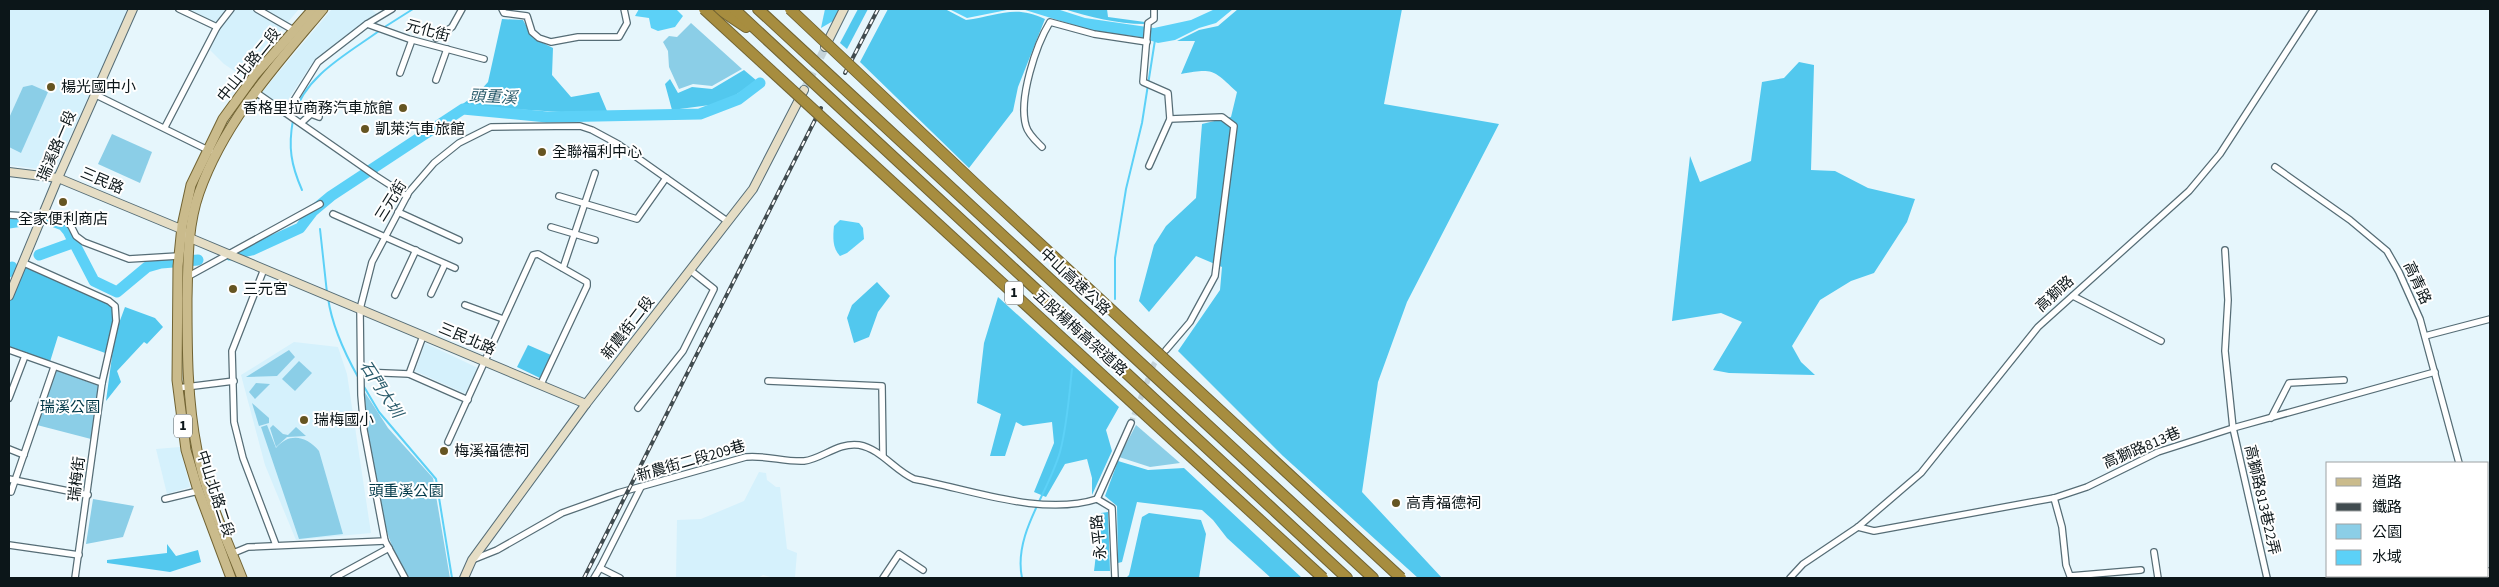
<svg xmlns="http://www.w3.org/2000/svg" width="2499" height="587" font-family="'Source Sans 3','Noto Sans TC',sans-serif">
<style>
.built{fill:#d5f1fc}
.green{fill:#8bcee7}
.forest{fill:#52c8ee}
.water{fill:#5cd1f7}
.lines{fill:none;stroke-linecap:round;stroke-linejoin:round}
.stream{stroke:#5cd1f7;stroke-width:2}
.river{stroke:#5cd1f7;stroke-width:11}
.street-tunnel{stroke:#c5d4da;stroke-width:5.5;stroke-dasharray:5.5 3;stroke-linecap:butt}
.secondary-tunnel{stroke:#c5d4da;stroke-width:8;stroke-dasharray:8 4;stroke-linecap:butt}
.street-casing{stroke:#566d76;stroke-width:8}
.secondary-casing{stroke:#566d76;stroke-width:10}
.primary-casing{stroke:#716332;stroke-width:11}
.highway-casing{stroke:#716332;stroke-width:12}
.street{stroke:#fff;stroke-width:5.5}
.secondary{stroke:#e5ddc5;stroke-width:8}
.primary{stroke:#cabb8c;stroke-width:9}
.highway{stroke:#a78d3f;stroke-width:10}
.rail-casing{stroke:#404b4f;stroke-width:4}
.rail{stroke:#fff;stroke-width:2;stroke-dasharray:5.5;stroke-linecap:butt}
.highway-bridge-casing{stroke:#716332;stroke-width:12;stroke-linecap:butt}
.highway-bridge{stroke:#a78d3f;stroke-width:10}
.poi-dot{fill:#652;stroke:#fff;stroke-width:2}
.labels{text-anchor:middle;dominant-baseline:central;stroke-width:4;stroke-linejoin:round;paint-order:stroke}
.shield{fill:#fff;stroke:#555c5e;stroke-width:1}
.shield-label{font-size:14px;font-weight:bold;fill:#0c1619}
.street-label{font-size:15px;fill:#0c1619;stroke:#fff}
.poi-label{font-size:15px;fill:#0c1619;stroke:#fff;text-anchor:start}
.park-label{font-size:15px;fill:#003848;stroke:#fff}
.water-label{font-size:16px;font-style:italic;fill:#2c5d6d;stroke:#fff}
</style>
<rect width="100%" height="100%" fill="#e6f6fc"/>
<g class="built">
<polygon points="9,9 129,9 54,171 9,165"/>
<polygon points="188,9 299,9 242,76 224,64 210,50 221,26"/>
<polygon points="332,9 371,9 377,14 311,65 285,104 279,105 262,92"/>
<polygon points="294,342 338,347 347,374 371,533 296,540 265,465 241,375"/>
<polygon points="425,343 478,368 466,394 415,371"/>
<polygon points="180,447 190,487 167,494 156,449"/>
<polygon points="759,472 766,473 767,480 776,487 780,487 787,549 797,553 795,577 774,578 763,575 758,578 676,578 677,520 701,519 744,501"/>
</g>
<g class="green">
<polygon points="691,23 742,69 712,86 693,84 679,89 669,67 668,51 663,42 669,36 677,37"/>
<polygon points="32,85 48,92 21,153 9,147 9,118 23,87"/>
<polygon points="112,134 152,152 140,183 98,164"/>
<polygon points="289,350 295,357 277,376 246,377"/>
<polygon points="299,361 312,373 295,391 282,379"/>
<polygon points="56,370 99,386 91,439 37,425"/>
<polygon points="256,383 270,384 255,399 249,392"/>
<path d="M364,391l24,37 45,50 17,100h-40c-33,-39 -41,-137 -46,-187z"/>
<polygon points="252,403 269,418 269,423 259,426"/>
<path d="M267,425l9,23c13,-16 31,-12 43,3l24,83 -44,5 -38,-112z"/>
<polygon points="273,425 283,434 288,435 296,427 306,436 287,437 276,447 270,428"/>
<polygon points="1136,425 1180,463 1150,467 1119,457"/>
<polygon points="93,499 134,506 123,537 86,544"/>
</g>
<g class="forest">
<polygon points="858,9 868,9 847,49 840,43"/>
<path d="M888,9h57l21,11c31,-4 49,-16 79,-1l-27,68 -5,24 -44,57 -109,-106z"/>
<path d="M1064,9h43l1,8 37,5 -1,2c-27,0 -54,-7 -80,-15z"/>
<path d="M1238,9h164l-18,95 115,20 -92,178 -29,80 -16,110 80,86h-24l-135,-122 -105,-105 42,-61 2,-23 -26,-11 -47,56 -10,-11 15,-56 12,-19 30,-28 6,-74 29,-7 6,-25c-24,-22 -23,-24 -56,-18l14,-33h-18l22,-11 19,-4z"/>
<polygon points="502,19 523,20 533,38 553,48 552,75 571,97 599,92 607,111 561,112 460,106 479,92 488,82"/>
<polygon points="1799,62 1814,65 1811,170 1835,171 1868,188 1915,199 1907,222 1874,273 1851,281 1820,300 1792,346 1801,362 1815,375 1729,373 1713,370 1742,322 1721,313 1672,321 1690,156 1700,182 1751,161 1762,82 1784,78"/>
<polygon points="744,70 757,81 731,98 710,105 672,110 665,84 670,79 678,93 692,87 712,89"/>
<polygon points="24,263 115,306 116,321 108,354 58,336 49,365 9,350 9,296"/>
<polygon points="877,282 890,296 878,312 869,337 854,343 847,318 852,305"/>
<polygon points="998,297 1119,407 1106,430 1112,451 1092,495 1092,478 1087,459 1065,464 1046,497 1034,492 1054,443 1052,422 1023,426 1016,422 1005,456 990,456 1001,414 977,403 984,343"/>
<polygon points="125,307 155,318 163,327 147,344 144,342 117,371 121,382 106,401 115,334"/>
<polygon points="528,345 551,355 540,378 517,367"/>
<polygon points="1118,461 1148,470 1184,468 1302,578 1271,578 1227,538 1213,520 1202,510 1137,502 1122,562 1118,563 1117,506 1105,496"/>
<polygon points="1108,512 1110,571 1094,571 1101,513"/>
<polygon points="1149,513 1201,520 1206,534 1199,578 1126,578 1129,575 1142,517"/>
<polygon points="167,544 176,556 198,550 201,562 170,572 107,563 107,560 167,553"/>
</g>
<g class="water">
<polygon points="639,9 676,9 683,16 675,27 658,31 651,28 649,18 635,16"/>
<polygon points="825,9 839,9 833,21 821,28"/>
<polygon points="949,9 1012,9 967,18"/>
<polygon points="1022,9 1057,9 1085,18 1154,28 1191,20 1215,9 1233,9 1216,23 1199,28 1175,40 1158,43 1140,37 1096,32"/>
<path d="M840,220l19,3 4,5 1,11 -17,14 -7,3c-8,-8 -7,-20 -6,-30z"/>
</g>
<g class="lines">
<g class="stream">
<polyline points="383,28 413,9"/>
<path d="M294,115c11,-39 53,-61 85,-84"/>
<path d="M293,120c-5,27 -2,45 9,70"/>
<polyline points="320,229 327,293"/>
<path d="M328,298c4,28 16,54 30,79"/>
<polyline points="1115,299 1115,258 1126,189 1142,123 1155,40"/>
<polyline points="363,385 379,412 436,479 452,578"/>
<path d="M1022,578c-9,-44 26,-84 38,-126 7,-26 9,-55 12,-83"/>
</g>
<g class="river">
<polyline points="50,220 63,225 68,231 94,281 117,292 147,267 161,263 198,260"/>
<polyline points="9,223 22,221"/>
<polyline points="39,255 75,242"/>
<polyline points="230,255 252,250 300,228 313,211 331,196 463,109 547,117 700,114 739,99 760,83"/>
<polyline points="9,272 12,267"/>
</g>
<polyline class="street-tunnel" points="1131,423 1154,364 1161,355"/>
<polyline class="secondary-tunnel" points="804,90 825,48"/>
<defs>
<g id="street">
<polyline points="179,9 217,27"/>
<polyline points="257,9 295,31"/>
<polyline points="502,9 504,13 527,16 532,32 539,38 551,42 578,37 619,37 627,23 624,9"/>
<polyline points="1154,9 1154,19 1148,23 1143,82 1168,93 1170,119"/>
<polyline points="367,24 409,39 484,59"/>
<polyline points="436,38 452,27 462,9"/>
<polyline points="400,73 412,40"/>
<polyline points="436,80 447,49"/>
<polyline points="254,91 376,176 407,196"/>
<polyline points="94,94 210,151"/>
<polyline points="288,110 318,62 367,24 392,9"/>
<polyline points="311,114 313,111 322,111"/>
<polyline points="301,123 311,114 319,117"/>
<polyline points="165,127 217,27 231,9"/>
<path d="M1042,147c-6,-6 -14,-13 -16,-21 -8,-27 10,-81 24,-104l44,12 53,8"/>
<polyline points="1149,166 1170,119 1222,117 1234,126 1215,276 1190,322 1166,350"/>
<polyline points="2275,167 2350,220 2387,251 2399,272 2420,319 2459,463"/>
<polyline points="559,196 637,219 666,178"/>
<polyline points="45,211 66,221 71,226 76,236 84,242 129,259 178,256"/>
<polyline points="398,212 459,240"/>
<polyline points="333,214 455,268"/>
<polyline points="9,215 43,217"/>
<polyline points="551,227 595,240"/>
<polyline points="2225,250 2228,300 2225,351 2233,428 2267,578"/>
<polyline points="24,263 109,301 115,306 116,321 102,383 75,578"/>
<polyline points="563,268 595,173"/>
<polyline points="264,269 232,351 234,422 243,458 276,545"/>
<polyline points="187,277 320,204"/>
<polyline points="431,294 445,264"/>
<polyline points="395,295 416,250"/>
<polyline points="2073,296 2161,341"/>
<polyline points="465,305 503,319"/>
<polyline points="2425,336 2490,319"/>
<polyline points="9,350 102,383"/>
<polyline points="361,372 409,374 468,400"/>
<polyline points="409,374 423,336"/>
<polyline points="768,381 882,386 883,456"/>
<polyline points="178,388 234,381"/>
<polyline points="9,398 25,356"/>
<polyline points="638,408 683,351 714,289 690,270"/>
<polyline points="2271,418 2289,383 2344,380"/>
<polyline points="448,442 533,255 538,254 587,282 587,286 541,384"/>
<polyline points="9,449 24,455"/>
<polyline points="9,479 88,495"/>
<polyline points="11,492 54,367"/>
<polyline points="2054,498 2062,527 2066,565 2070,576 2141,570"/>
<polyline points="165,499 198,491"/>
<polyline points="1097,499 1112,508 1115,578"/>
<polyline points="1097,499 1131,423"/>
<polyline points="1858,527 1874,531 2054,498 2087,487 2158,452 2233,428 2435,372"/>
<polyline points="9,545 79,555"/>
<polyline points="2154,552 2158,578"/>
<polyline points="231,554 248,547 385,541"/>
<path d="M472,560l25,-10 65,-37 56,-20 128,-36c20,-2 38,5 58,4 18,-2 34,-19 55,-16 22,4 36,26 55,34 55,10 128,38 183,20"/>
<polyline points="2488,571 2490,578"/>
<polyline points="334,578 389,548"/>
<polyline points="405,578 385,541 364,430 361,395 360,309 372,262 409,192 434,163 459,143 491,127 580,126 592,130 618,144 727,221"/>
<polyline points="594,578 600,568"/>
<polyline points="620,578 600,568 641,487"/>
<polyline points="883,578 899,554 923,570"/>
<polyline points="1790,578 1803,564 1858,527 1921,473 2038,327 2189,191 2220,154 2314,9"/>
</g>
<g id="secondary">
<polyline points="825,47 844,9"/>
<polyline points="9,172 58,178 181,229 190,238 586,404"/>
<polyline points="9,296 58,178 133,9"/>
<polyline points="464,578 472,560 586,404 753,189 804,90"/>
</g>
<g id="primary">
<polyline points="231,578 197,487 186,450 177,380 178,266 182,226 191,185 223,119 255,75 313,9"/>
<path d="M242,578c-16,-41 -37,-84 -45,-128 -10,-50 -10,-101 -10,-151 1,-35 0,-72 12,-106 25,-71 76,-127 124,-184"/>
</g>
<g id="highway">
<polyline points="719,9 746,27"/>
<polyline points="734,9 1347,578"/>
<polyline points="758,9 1373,578"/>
</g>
</defs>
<use href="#street" class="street-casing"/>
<use href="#secondary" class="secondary-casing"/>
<use href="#primary" class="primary-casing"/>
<use href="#highway" class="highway-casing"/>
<use href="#street" class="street"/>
<use href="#secondary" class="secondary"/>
<use href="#primary" class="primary"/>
<use href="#highway" class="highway"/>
<defs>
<g id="rail">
<polyline points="845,73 878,9"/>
<polyline points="584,578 821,108"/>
</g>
</defs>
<use href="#rail" class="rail-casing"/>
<use href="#rail" class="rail"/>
<defs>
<g id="highway-bridge">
<polyline points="704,9 1323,578"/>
<polyline points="790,9 983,191 1401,578"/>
</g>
</defs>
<use href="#highway-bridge" class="highway-bridge-casing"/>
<use href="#highway-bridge" class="highway-bridge"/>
</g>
<g class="poi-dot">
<circle cx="51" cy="87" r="5"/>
<circle cx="403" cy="108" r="5"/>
<circle cx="365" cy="129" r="5"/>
<circle cx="542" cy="152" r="5"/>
<circle cx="63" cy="202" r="5"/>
<circle cx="233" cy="289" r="5"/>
<circle cx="304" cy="420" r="5"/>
<circle cx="444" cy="451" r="5"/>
<circle cx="1396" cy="503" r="5"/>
</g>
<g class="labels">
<g class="shield">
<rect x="1005" y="281.5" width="18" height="23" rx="4"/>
<rect x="174" y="414.5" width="18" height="23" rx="4"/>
</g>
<g class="shield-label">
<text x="1014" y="293">1</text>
<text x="183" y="426">1</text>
</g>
<g class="street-label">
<text transform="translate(428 31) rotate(15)">元化街</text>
<text transform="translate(249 65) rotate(-51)">中山北路二段</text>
<text transform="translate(57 146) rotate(-67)">瑞溪路一段</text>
<text transform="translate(102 181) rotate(23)">三民路</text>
<text transform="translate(391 201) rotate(-58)">三元街</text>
<text transform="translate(1075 282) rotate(43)">中山高速公路</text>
<text transform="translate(2417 283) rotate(65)">高青路</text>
<text transform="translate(2055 294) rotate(-42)">高獅路</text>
<text transform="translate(628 328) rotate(-52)">新農街二段</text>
<text transform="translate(1080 333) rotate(42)">五股楊梅高架道路</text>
<text transform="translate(467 339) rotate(23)">三民北路</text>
<text transform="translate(2142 448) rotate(-23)">高獅路813巷</text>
<text transform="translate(691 461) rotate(-16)">新農街二段209巷</text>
<text transform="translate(77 479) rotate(-83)">瑞梅街</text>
<text transform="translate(215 494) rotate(72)">中山北路二段</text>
<text transform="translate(2262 500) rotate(77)">高獅路813巷22弄</text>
<text transform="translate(1099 537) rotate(-96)">永平路</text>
</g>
<g class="poi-label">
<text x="61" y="87">楊光國中小</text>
<text x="393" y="108" text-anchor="end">香格里拉商務汽車旅館</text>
<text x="375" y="129">凱萊汽車旅館</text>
<text x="552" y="152">全聯福利中心</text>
<text x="63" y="219" text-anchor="middle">全家便利商店</text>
<text x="243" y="289">三元宮</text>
<text x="314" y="420">瑞梅國小</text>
<text x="454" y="451">梅溪福德祠</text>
<text x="1406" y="503">高青福德祠</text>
</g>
<g class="park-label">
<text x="70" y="407">瑞溪公園</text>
<text x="406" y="491">頭重溪公園</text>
</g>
<g class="water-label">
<text transform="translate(493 97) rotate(3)">頭重溪</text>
<text transform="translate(381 389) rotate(57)">石門大圳</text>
</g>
</g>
<rect width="2499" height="587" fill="none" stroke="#0c1619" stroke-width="20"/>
<rect x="2326" y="462" width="162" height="115" fill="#ffffff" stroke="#9ea2a3"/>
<rect x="2336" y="478" width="25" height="8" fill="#cabb8c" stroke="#9ea2a3"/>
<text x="2372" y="487" font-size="15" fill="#0c1619">道路</text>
<rect x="2336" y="503" width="25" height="8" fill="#404b4f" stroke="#9ea2a3"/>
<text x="2372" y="512" font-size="15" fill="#0c1619">鐵路</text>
<rect x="2336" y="524" width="25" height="15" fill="#8bcee7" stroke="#9ea2a3"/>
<text x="2372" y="537" font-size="15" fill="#0c1619">公園</text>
<rect x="2336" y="550" width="25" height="15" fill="#5cd1f7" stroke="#9ea2a3"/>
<text x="2372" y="562" font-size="15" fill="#0c1619">水域</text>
</svg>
